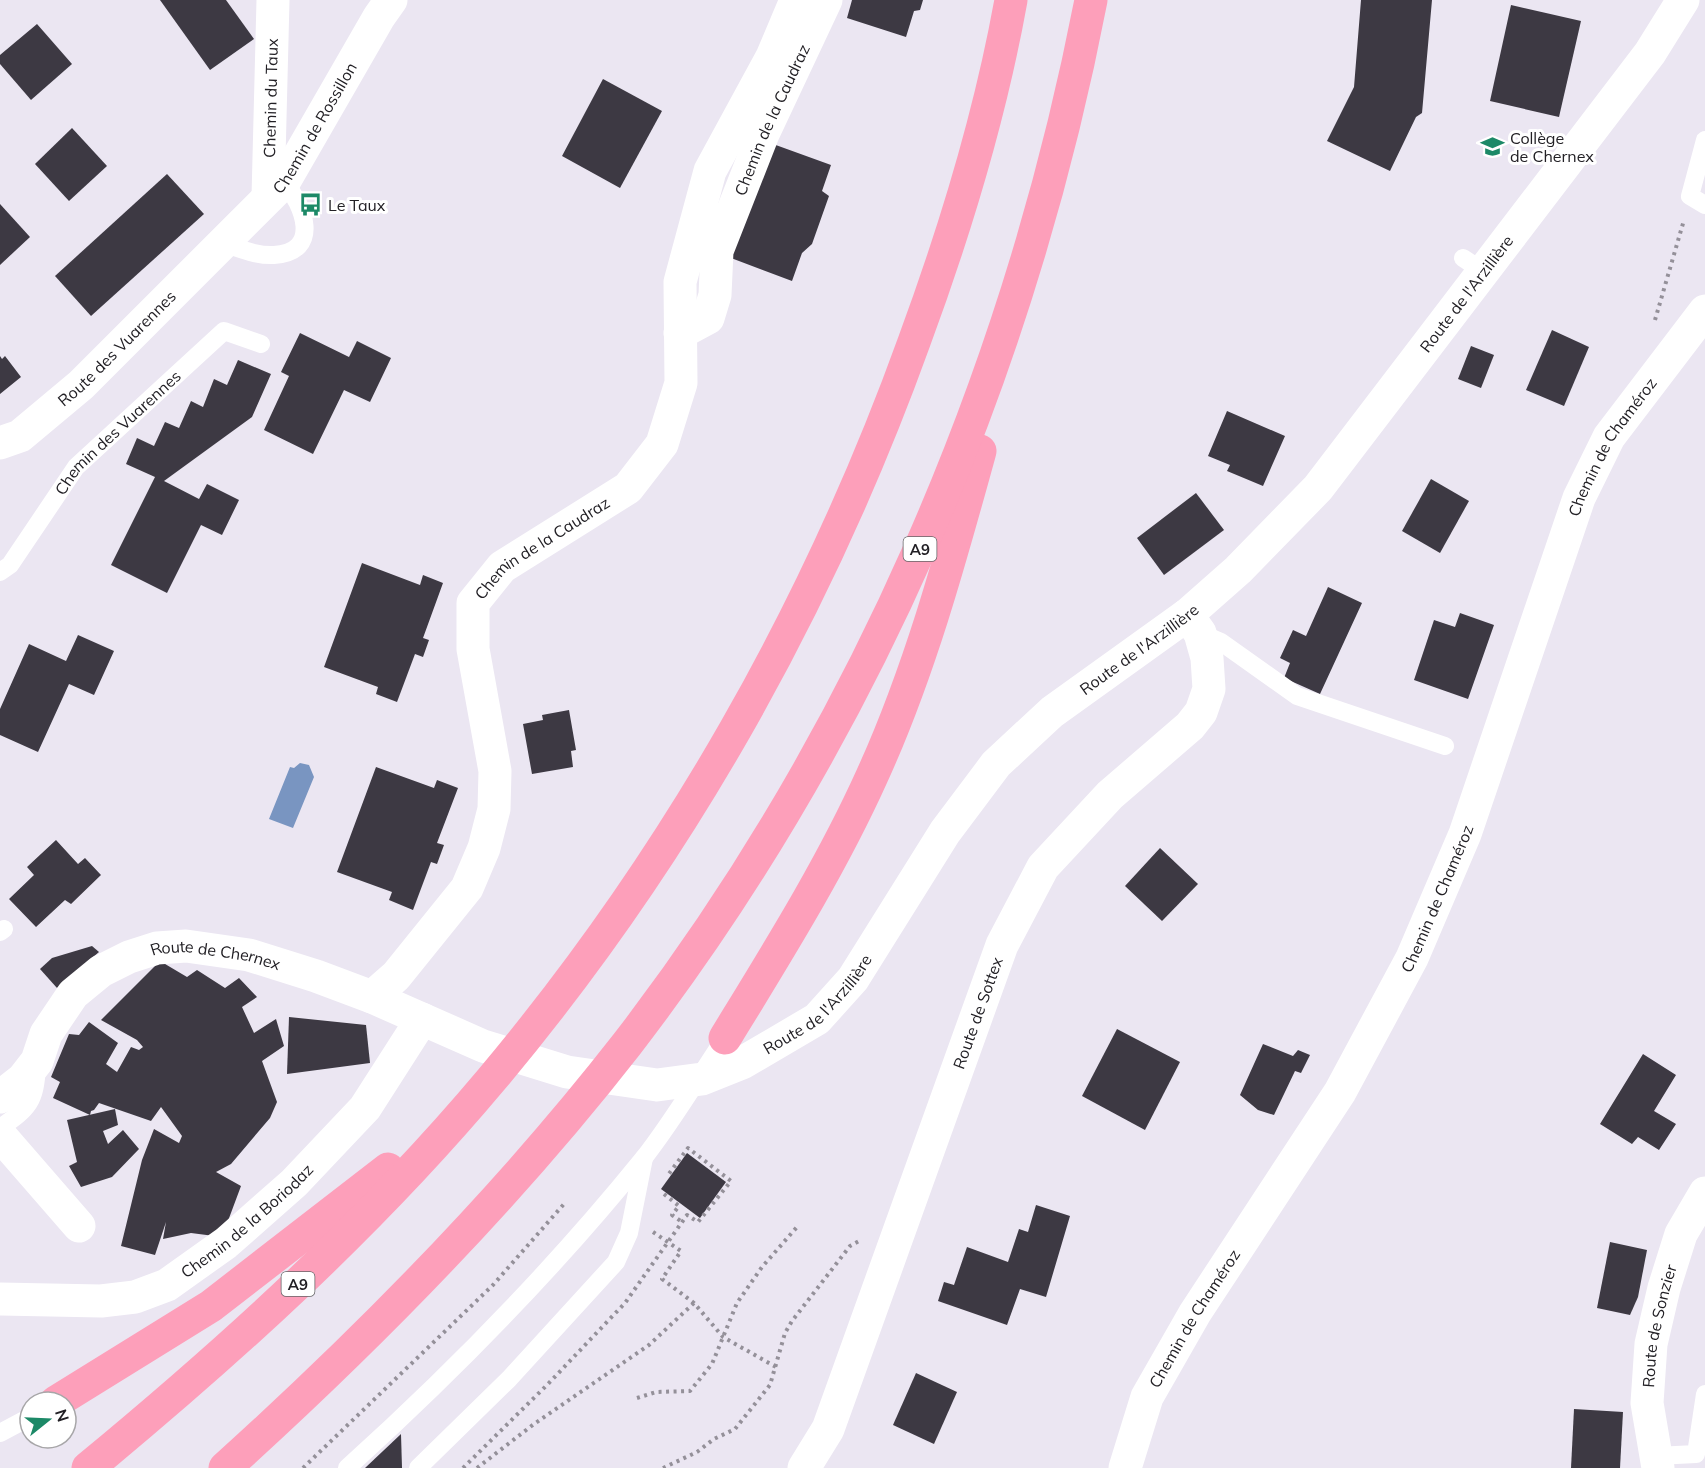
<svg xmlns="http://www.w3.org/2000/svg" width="1705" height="1468" font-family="Mulish,sans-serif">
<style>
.water{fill:#7995c1}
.building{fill:#3d3943}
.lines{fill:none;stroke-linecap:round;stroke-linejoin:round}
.path{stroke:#949099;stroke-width:4;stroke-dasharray:3 4.5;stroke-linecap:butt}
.lane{stroke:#fff;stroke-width:18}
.street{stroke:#fff;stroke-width:33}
.secondary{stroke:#fff;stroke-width:33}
.highway{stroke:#fd9fba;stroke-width:33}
.labels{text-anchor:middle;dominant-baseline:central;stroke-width:6;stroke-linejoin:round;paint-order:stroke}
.shield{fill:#fff;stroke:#646366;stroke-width:1.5}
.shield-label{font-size:15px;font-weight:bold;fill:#222025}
.street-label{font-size:16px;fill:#222025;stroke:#fff}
.poi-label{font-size:16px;fill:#222025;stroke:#fff;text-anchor:start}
</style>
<rect width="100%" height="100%" fill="#ebe6f2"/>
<polygon class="water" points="300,763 309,765 314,777 293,828 269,819 290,767 294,768"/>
<g class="building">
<polygon points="160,0 226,0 254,39 210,70"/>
<polygon points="852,0 923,0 920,10 914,11 906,37 847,18"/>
<polygon points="1361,0 1432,0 1422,113 1416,117 1390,171 1327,141 1354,87"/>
<polygon points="1511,5 1581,21 1559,117 1490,101"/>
<polygon points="37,24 72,64 31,100 0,64 0,55"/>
<polygon points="603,79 662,111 620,188 562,156"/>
<polygon points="72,128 107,166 69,201 35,164"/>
<polygon points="773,144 831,165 822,191 829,196 812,244 802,253 792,281 731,258"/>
<polygon points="167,174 204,214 91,316 55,276"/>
<polygon points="0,204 30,237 0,265"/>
<polygon points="1552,330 1589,347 1564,406 1526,390"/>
<polygon points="300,333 349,357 357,341 391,358 370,402 344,390 313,454 264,430 289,376 281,372"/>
<polygon points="1471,346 1494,355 1481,388 1458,379"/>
<polygon points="0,356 2,359 5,356 21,377 0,394"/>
<polygon points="238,360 271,374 252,417 164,481 199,499 207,484 239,500 222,535 201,525 167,593 111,565 155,477 126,464 137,438 154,446 165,422 179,428 191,401 203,407 214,379 227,385"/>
<polygon points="1227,411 1285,436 1263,486 1227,471 1230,465 1208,456"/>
<polygon points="1431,479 1469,501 1440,553 1402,531"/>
<polygon points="1196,493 1224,530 1164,575 1137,538"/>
<polygon points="362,563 420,585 423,575 443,583 423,638 429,640 423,657 415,654 397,702 376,694 378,687 324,667"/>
<polygon points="1328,587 1362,603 1320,694 1284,678 1290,663 1280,658 1293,630 1306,636"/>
<polygon points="1460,613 1494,625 1468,699 1414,680 1434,620 1455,627"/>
<polygon points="78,635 114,651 94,695 69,684 38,752 0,735 0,709 29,644 66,661"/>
<polygon points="569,710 576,750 571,751 573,767 532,774 523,724 543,720 542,715"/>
<polygon points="376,767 434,788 437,780 458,788 437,843 444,845 437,864 431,862 413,910 389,900 392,892 337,872"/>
<polygon points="56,840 78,864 85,858 101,875 71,904 65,900 36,927 9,899 34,875 27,867"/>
<polygon points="1160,848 1198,884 1162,921 1125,886"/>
<polygon points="92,946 99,952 57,988 40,969 52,958"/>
<polygon points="160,961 187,977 197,970 225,988 239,978 257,997 242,1007 254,1033 276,1019 284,1046 262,1061 277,1102 270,1118 231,1164 216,1172 241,1186 222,1237 191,1233 163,1239 166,1222 155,1255 121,1246 142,1160 154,1129 179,1143 182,1136 161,1107 151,1121 99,1103 94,1110 91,1111 90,1115 53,1098 60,1082 51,1077 69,1034 79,1035 89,1022 118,1043 106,1064 117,1072 131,1047 139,1050 143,1047 137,1040 101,1020"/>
<polygon points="289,1017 366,1025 370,1063 287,1074"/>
<polygon points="1117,1029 1180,1062 1145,1130 1082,1096"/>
<polygon points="1263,1044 1293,1056 1298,1050 1310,1055 1301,1073 1295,1071 1274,1115 1258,1110 1240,1095"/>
<polygon points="1643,1054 1676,1075 1654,1111 1676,1124 1659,1150 1638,1137 1632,1144 1600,1124"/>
<polygon points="115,1109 118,1125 103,1131 108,1144 123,1130 139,1149 112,1177 81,1187 69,1166 77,1162 67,1120"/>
<polygon points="687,1153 726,1182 700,1218 661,1189"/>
<polygon points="1036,1205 1070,1216 1046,1297 1020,1289 1007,1325 938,1301 944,1282 954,1285 967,1247 1008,1262 1019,1229 1028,1232"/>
<polygon points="1610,1242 1647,1250 1638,1297 1630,1315 1597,1308"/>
<polygon points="916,1373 957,1392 934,1444 893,1425"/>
<polygon points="1574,1409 1623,1412 1620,1468 1571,1468"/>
<polygon points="401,1434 402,1468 365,1468"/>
</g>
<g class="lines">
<g class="path">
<polyline points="1655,320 1684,220"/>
<polyline points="664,1194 679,1206 672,1215 682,1222"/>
<polyline points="653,1232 681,1251 662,1279 694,1303 723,1337 776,1367"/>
<polyline points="637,1398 656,1392 690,1391 712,1364 737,1303 762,1267 797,1227"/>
<polyline points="303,1468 493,1285 564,1204"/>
<polyline points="463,1468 548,1384 625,1303 687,1215 698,1222 731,1181 688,1148 668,1175"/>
<polyline points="477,1468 534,1424 649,1345 694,1303"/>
<polyline points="663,1468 697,1452 714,1439 735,1429 770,1385 785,1333 792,1321 850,1246 861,1240"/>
</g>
<g class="lane">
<polyline points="1705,140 1690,196 1705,205"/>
<path d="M225,244c16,5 32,12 49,11 48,-3 30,-50 10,-73"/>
<polyline points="1463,258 1484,272"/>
<path id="s1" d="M0,572l10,-7 66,-98 148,-136 37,13"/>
<polyline points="1200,633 1221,642 1297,696 1445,746"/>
<polyline points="0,932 4,929"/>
<path d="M0,1128c29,-20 35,-26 37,-62"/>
<polyline points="0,1433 30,1417"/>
<polyline points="1656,1456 1696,1454 1705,1394"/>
<path d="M347,1468c105,-95 207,-199 296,-309 30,-38 55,-81 82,-121"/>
<polyline points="418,1468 509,1379 616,1262 629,1233 644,1158"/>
</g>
<g class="street">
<path id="s2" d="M268,197l5,-197"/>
<path id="s3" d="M680,333l28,-15 7,-23 2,-44 46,-117 63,-134"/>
<path id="s4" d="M0,443l20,-7 61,-51 203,-203 95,-165 12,-17"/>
<path id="s5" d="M372,997l24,-21 71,-88 17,-40 10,-39 1,-38 -22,-122v-46l29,-36 126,-79 34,-44 19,-61 -1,-101 30,-111 62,-114 24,-57"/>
<polyline points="0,1135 79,1226"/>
<path id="s6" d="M0,1299l101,2 34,-4 32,-12 59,-42 68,-60 71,-75 57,-89"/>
<path id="s7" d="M804,1468l24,-39 174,-484 41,-78 67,-72 80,-69 11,-14 8,-23 -2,-31 -7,-25 -13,-18"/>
<path id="s8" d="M1125,1468l22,-71 48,-84 145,-221 72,-134 53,-124 114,-336 30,-61 96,-126"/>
</g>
<g class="secondary">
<path id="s9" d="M0,1097l23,-18 14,-18 9,-27 27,-40 28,-23 28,-14 28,-9 29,-2 63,9 67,21 56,21 111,49 84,26 90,13 45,-6 40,-16 75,-44 36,-40 92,-147 51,-68 56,-52 135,-97 51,-45 80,-82 332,-435 33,-53"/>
<path id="s10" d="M1658,1468l-11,-65 4,-59 13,-56 17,-54 24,-41"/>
</g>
<g class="highway">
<path d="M725,1038c52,-85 106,-171 147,-262 47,-103 78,-216 108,-325"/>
<polyline points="56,1402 211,1306 388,1169"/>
<path d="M88,1468c144,-119 283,-245 403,-388 184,-219 326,-469 423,-738 41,-111 76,-225 97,-342"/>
<path d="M225,1468c145,-131 282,-270 402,-424 235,-305 391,-667 464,-1044"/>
</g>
</g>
<defs>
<symbol id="school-bare" viewBox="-9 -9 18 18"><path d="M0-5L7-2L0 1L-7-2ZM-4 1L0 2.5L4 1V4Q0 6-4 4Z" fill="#1c8967" stroke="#fff" stroke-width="2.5" paint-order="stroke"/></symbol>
<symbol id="bus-bare" viewBox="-9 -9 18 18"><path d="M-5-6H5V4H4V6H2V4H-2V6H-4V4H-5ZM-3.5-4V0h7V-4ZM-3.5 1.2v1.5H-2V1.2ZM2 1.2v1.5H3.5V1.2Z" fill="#1c8967" stroke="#fff" stroke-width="2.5" paint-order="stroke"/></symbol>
</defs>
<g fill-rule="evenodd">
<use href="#school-bare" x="1476" y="130" width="33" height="33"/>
<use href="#bus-bare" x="294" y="188" width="33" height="33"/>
</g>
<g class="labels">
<g class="shield">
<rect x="903.5" y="537" width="33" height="24" rx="4.5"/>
<rect x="281.5" y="1272" width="33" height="24" rx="4.5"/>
</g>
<g class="shield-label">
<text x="920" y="549">A9</text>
<text x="298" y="1284">A9</text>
</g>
<g class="street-label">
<text stroke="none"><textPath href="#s2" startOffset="99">Chemin du Taux</textPath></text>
<text stroke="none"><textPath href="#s3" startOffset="242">Chemin de la Caudraz</textPath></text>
<text stroke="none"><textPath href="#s4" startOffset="450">Chemin de Rossillon</textPath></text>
<text stroke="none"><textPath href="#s9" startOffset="1906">Route de l'Arzillière</textPath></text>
<text stroke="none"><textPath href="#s4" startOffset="152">Route des Vuarennes</textPath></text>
<text stroke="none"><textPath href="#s1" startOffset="184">Chemin des Vuarennes</textPath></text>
<text stroke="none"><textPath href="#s8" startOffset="1138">Chemin de Chaméroz</textPath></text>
<text stroke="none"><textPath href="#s5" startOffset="526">Chemin de la Caudraz</textPath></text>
<text stroke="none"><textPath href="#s9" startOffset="1420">Route de l'Arzillière</textPath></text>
<text stroke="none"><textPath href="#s8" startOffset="652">Chemin de Chaméroz</textPath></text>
<text stroke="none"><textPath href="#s9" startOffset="285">Route de Chernex</textPath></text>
<text stroke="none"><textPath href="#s9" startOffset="934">Route de l'Arzillière</textPath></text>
<text stroke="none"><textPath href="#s7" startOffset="488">Route de Sottex</textPath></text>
<text stroke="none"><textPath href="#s6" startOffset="272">Chemin de la Boriodaz</textPath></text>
<text stroke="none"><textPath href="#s8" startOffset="166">Chemin de Chaméroz</textPath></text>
<text stroke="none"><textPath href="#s10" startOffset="144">Route de Sonzier</textPath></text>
</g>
<g class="poi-label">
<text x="1510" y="138">Collège<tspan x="1510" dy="18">de Chernex</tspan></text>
<text x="328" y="205">Le Taux</text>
</g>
</g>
<g transform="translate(48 1420) rotate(72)"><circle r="28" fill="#ffffff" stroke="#a7a6a8" stroke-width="1.5"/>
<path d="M0-4.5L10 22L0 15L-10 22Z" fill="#1c8967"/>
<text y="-9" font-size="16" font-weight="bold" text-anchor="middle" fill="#222025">N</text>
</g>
</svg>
